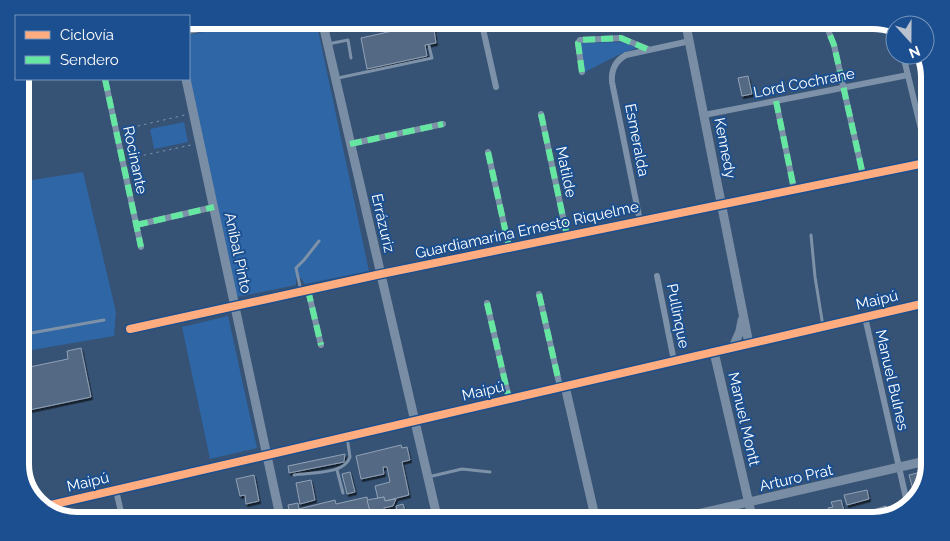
<svg xmlns="http://www.w3.org/2000/svg" width="950" height="541" font-family="Raleway,sans-serif">
<style>
.green{fill:#2f66a5}
.building{fill:#526984;stroke:#92a2b6;filter:url(#shadow)}
.lines{fill:none;stroke-linecap:round;stroke-linejoin:round}
.path{stroke:#7d92a8;stroke-width:1;stroke-dasharray:2.5 4;stroke-linecap:butt}
.lane{stroke:#7d92a8;stroke-width:3}
.street{stroke:#7d92a8;stroke-width:6}
.secondary{stroke:#798da4;stroke-width:9}
.quiet{stroke:#66e7a1;stroke-width:6;stroke-dasharray:12 6;stroke-linecap:butt}
.cycleway-casing{stroke:#1b4f8f;stroke-width:11}
.cycleway{stroke:#ffac80;stroke-width:8}
.labels{text-anchor:middle;dominant-baseline:central;stroke-width:4;stroke-linejoin:round;paint-order:stroke}
.street-label{font-size:15px;fill:#fff;stroke:#1b4f8f}
.rim{fill:none;stroke:#fff;stroke-width:6}
</style>
<defs>
<filter id="shadow"><feDropShadow dx="1.5" dy="2.5" stdDeviation="0" flood-color="#0009"/></filter>
</defs>
<rect width="100%" height="100%" fill="#365274"/>
<g class="green">
<polygon points="259,20 316,20 369,271 305,284 301,278 296,279 296,285 237,297 189,74 189,35"/>
<polygon points="623,42 637,48 620,54 583,73 580,43"/>
<polygon points="184,122 188,142 154,149 150,129"/>
<polygon points="83,172 116,312 114,336 20,352 20,182"/>
<polygon points="228,316 257,448 210,459 182,327"/>
</g>
<g class="building">
<polygon points="433,22 436,43 425,45 427,56 367,69 361,38"/>
<polygon points="748,76 752,94 742,96 738,78"/>
<polygon points="81,348 91,397 20,412 30,457 20,459 20,369 68,359 67,351"/>
<polygon points="401,445 402,448 407,447 410,460 402,462 409,495 385,501 384,497 378,499 375,486 390,482 387,467 383,467 384,474 361,479 356,456"/>
<polygon points="345,454 344,462 289,473 288,466"/>
<polygon points="928,470 923,491 914,493 909,475"/>
<polygon points="350,472 355,492 347,494 342,474"/>
<polygon points="254,475 259,501 246,504 245,495 240,496 236,479"/>
<polygon points="311,480 315,500 300,504 296,483"/>
<polygon points="867,490 869,499 847,505 844,495"/>
<polygon points="367,497 371,515 379,513 380,518 367,521 343,521 342,519 348,517 348,515 321,521 291,521 288,505 298,503 299,509 335,500 336,504"/>
<polygon points="384,497 385,501 396,499 393,506 384,508 384,512 371,515 367,500"/>
<polygon points="841,500 844,511 851,510 853,521 831,521 828,508 833,507 831,502"/>
<polygon points="403,504 406,514 391,518 390,513 397,511 396,506"/>
<polygon points="886,506 888,515 896,513 897,515 873,521 864,521 875,518 873,510"/>
<polygon points="454,516 456,521 445,521 444,518"/>
</g>
<g class="lines">
<g class="path">
<polyline points="125,129 185,115"/>
<polyline points="131,158 191,145"/>
</g>
<g class="lane">
<polyline points="328,44 348,40 351,58"/>
<polyline points="338,78 432,58 429,46"/>
<polyline points="811,235 815,277 823,326"/>
<polyline points="301,291 296,268 304,260 319,241"/>
<polyline points="20,335 104,320"/>
<polyline points="20,468 24,479"/>
<polyline points="337,470 343,493"/>
<path d="M294,475c17,-3 50,0 56,-18l-3,-20"/>
<polyline points="428,477 462,469 490,472"/>
</g>
<g class="street">
<polyline points="481,20 496,87"/>
<polyline points="821,20 828,30 834,45 863,175"/>
<polyline points="892,25 895,33"/>
<polyline points="189,31 243,20"/>
<polyline points="903,55 929,162"/>
<polyline points="582,72 578,43 580,40 621,38 648,49"/>
<polyline points="105,79 141,247"/>
<polyline points="776,101 794,189"/>
<polyline points="541,114 567,236"/>
<polyline points="704,115 908,75"/>
<polyline points="350,144 443,124"/>
<polyline points="488,152 509,247"/>
<path d="M640,221l-28,-139c-1,-12 3,-21 14,-27l64,-14"/>
<polyline points="136,225 214,207"/>
<polyline points="657,276 674,361"/>
<polyline points="308,290 321,345"/>
<polyline points="539,294 560,387"/>
<polyline points="487,303 509,399"/>
<polyline points="865,317 908,507"/>
<polyline points="130,329 381,274 930,162"/>
<polyline points="116,490 123,521"/>
</g>
<g class="secondary">
<polyline points="322,20 438,521"/>
<polyline points="685,20 749,344"/>
<polyline points="186,79 281,521"/>
<polyline points="733,347 740,331 742,320"/>
<polyline points="714,352 753,521"/>
<polyline points="565,386 596,521"/>
<polyline points="42,507 930,302"/>
<polyline points="667,521 930,460"/>
</g>
<g class="quiet">
<polyline points="821,20 828,30 834,45 863,175"/>
<polyline points="582,72 578,43 580,40 621,38 649,50"/>
<polyline points="105,79 141,247"/>
<polyline points="776,101 794,189"/>
<polyline points="541,114 567,236"/>
<polyline points="350,144 443,124"/>
<polyline points="488,152 509,247"/>
<polyline points="136,225 214,207"/>
<polyline points="308,290 321,345"/>
<polyline points="539,294 560,387"/>
<polyline points="487,303 509,399"/>
</g>
<defs>
<g id="cycleway">
<polyline points="130,329 381,274 930,162"/>
<polyline points="42,507 930,302"/>
</g>
</defs>
<use href="#cycleway" class="cycleway-casing"/>
<use href="#cycleway" class="cycleway"/>
</g>
<g class="labels">
<g class="street-label">
<text transform="translate(804 83) rotate(-11)">Lord Cochrane</text>
<text transform="translate(637 140) rotate(79)">Esmeralda</text>
<text transform="translate(725 148) rotate(79)">Kennedy</text>
<text transform="translate(135 160) rotate(78)">Rocinante</text>
<text transform="translate(566 172) rotate(78)">Matilde</text>
<text transform="translate(383 223) rotate(77)">Errázuriz</text>
<text transform="translate(527 230) rotate(-12)">Guardiamarina Ernesto Riquelme</text>
<text transform="translate(238 253) rotate(78)">Aníbal Pinto</text>
<text transform="translate(877 300) rotate(-13)">Maipú</text>
<text transform="translate(678 316) rotate(79)">Pullinque</text>
<text transform="translate(892 380) rotate(77)">Manuel Bulnes</text>
<text transform="translate(483 391) rotate(-13)">Maipú</text>
<text transform="translate(744 419) rotate(77)">Manuel Montt</text>
<text transform="translate(796 478) rotate(-13)">Arturo Prat</text>
<text transform="translate(88 482) rotate(-13)">Maipú</text>
</g>
</g>
<path d="M0 0H950V541H0ZM77 29H873A48 48 0 0 1 921 77V464A48 48 0 0 1 873 512H77A48 48 0 0 1 29 464V77A48 48 0 0 1 77 29Z" fill="#1b4f8f" fill-rule="evenodd"/>
<path class="rim" d="M77 29H873A48 48 0 0 1 921 77V464A48 48 0 0 1 873 512H77A48 48 0 0 1 29 464V77A48 48 0 0 1 77 29Z"/>
<rect x="15" y="15" width="175" height="65" fill="#1b4f8f" stroke="#7695bc"/>
<rect x="25" y="31" width="25" height="8" fill="#ffac80" stroke="#7695bc"/>
<text x="60" y="40" font-size="15" fill="#ffffff">Ciclovía</text>
<rect x="25" y="56" width="25" height="8" fill="#66e7a1" stroke="#7695bc"/>
<text x="60" y="65" font-size="15" fill="#ffffff">Sendero</text>
<g transform="translate(910 40) rotate(159)"><circle r="24" fill="#1b4f8f" stroke="#7695bc"/>
<path d="M0-4L9 19L0 12L-9 19Z" fill="#b9c2ce"/>
<text y="-8" font-size="14" font-weight="bold" text-anchor="middle" fill="#ffffff">N</text>
</g>
</svg>
